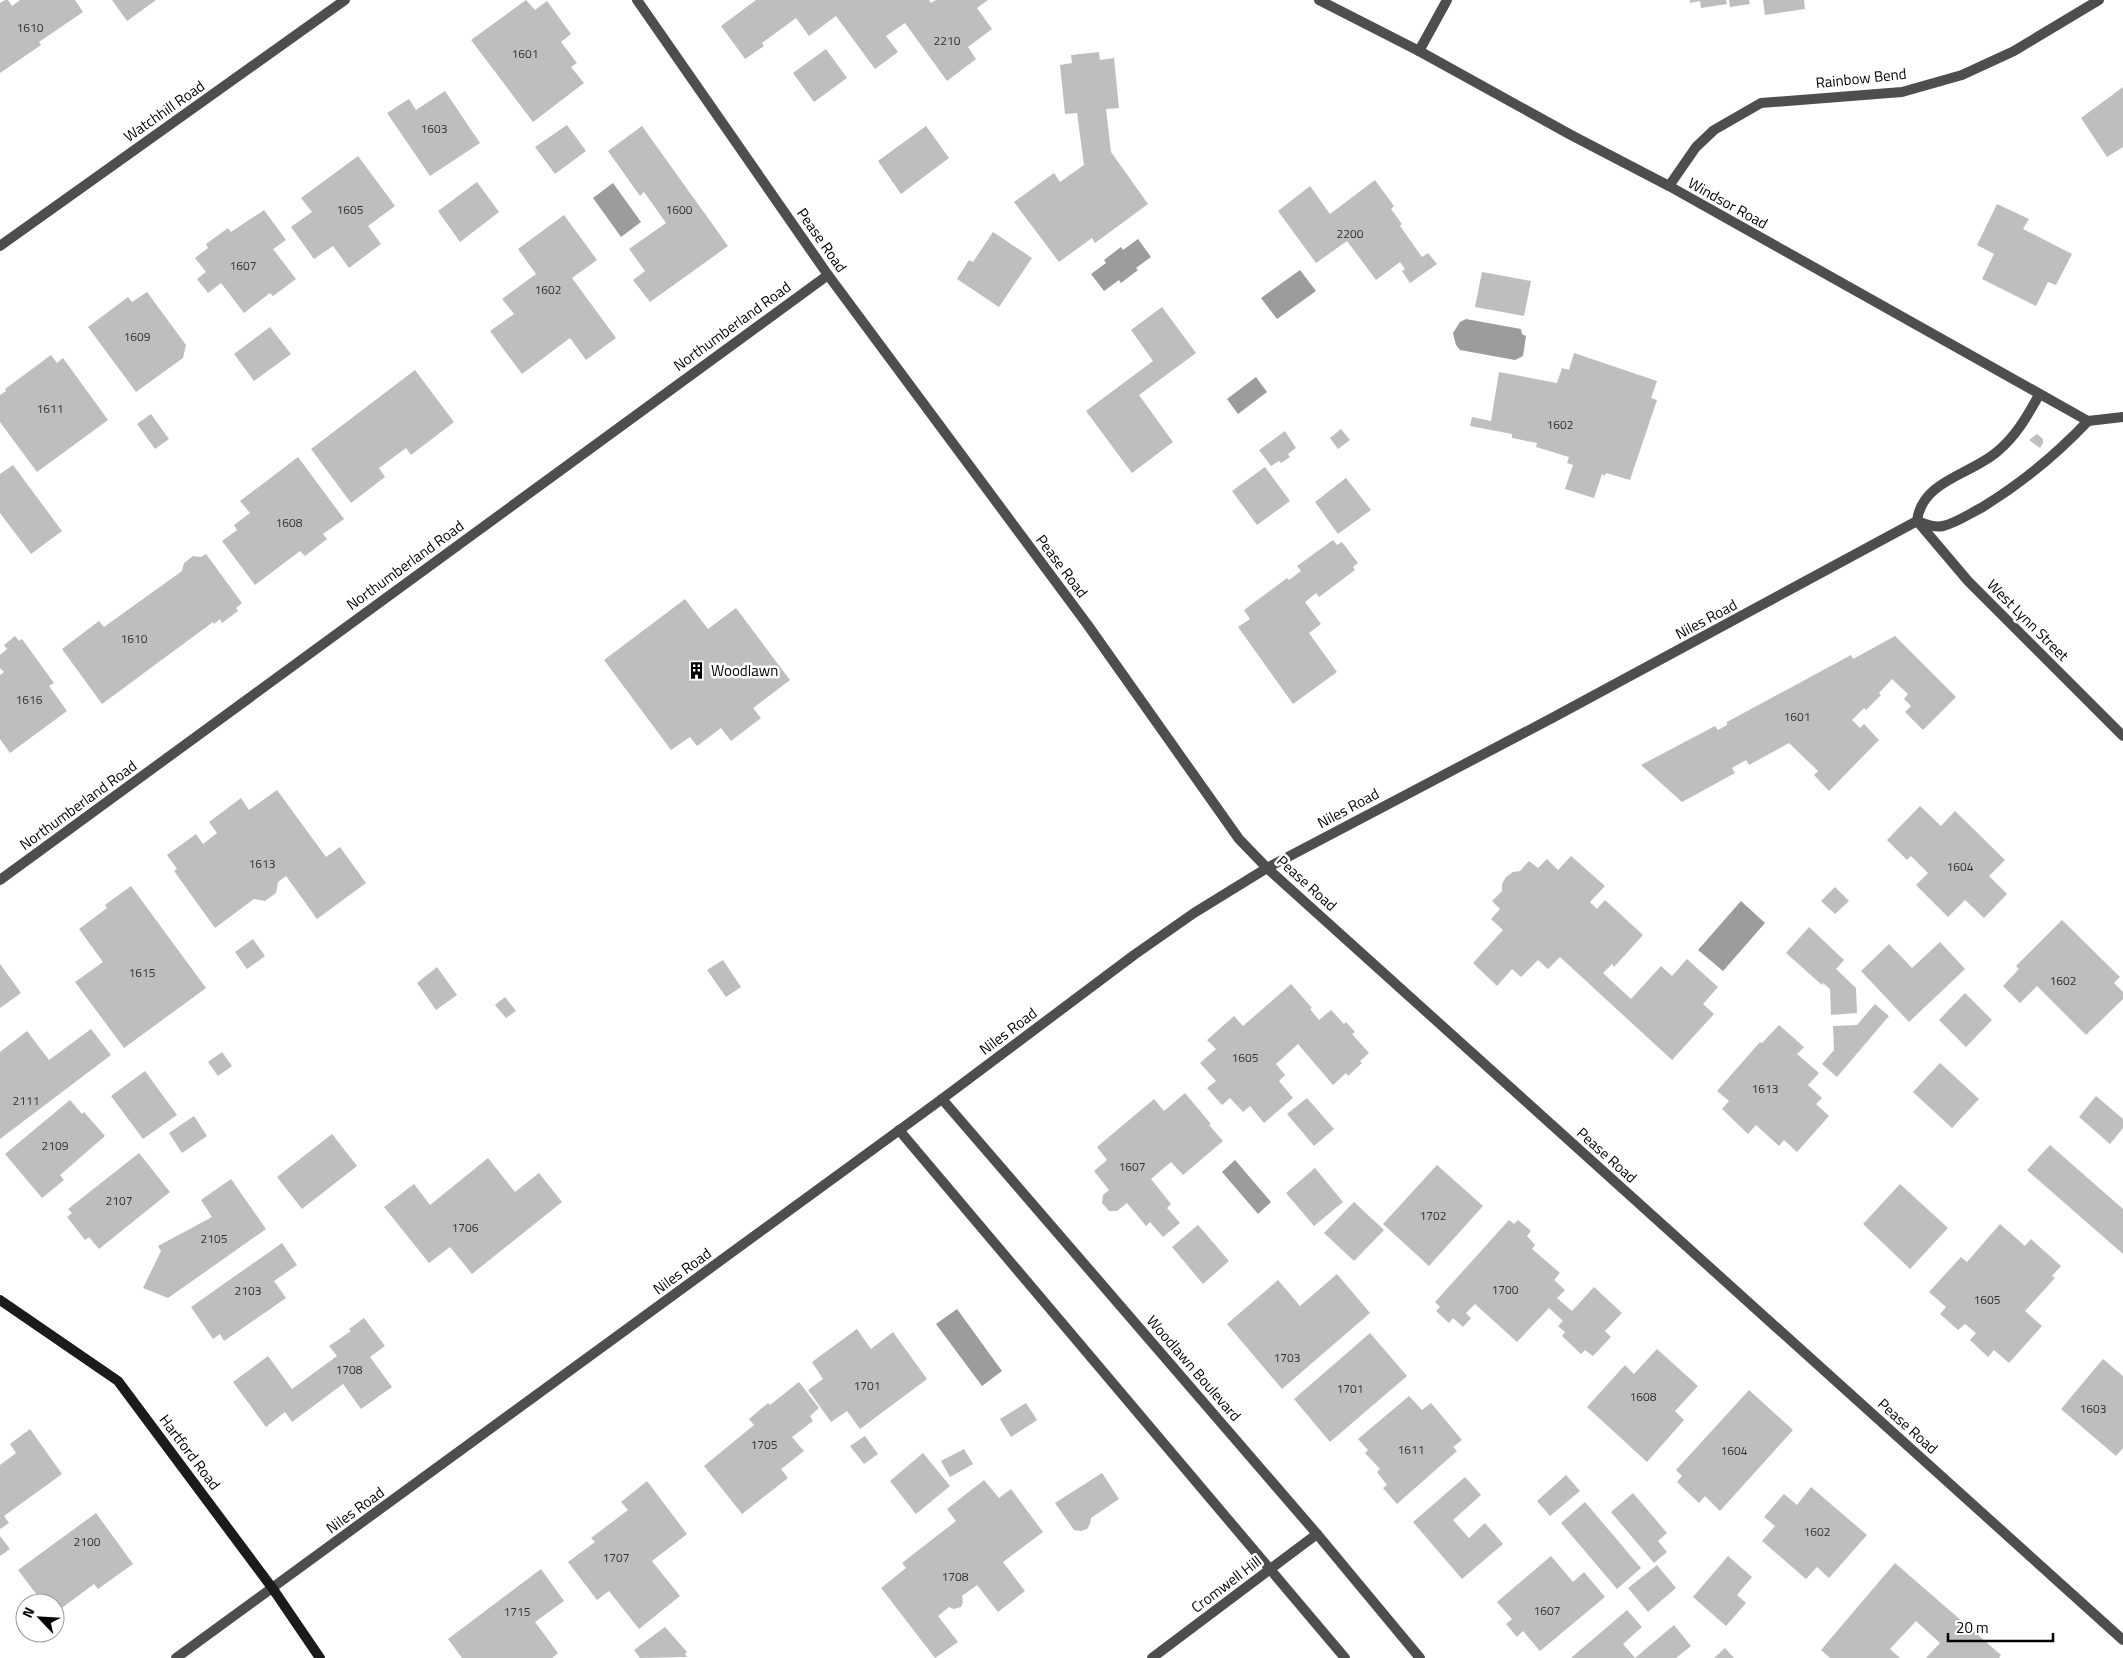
<svg xmlns="http://www.w3.org/2000/svg" width="2123" height="1658" font-family="'Titillium Web',sans-serif">
<style>
.water{fill:#9c9c9c}
.building{fill:#bebebe}
.lines{fill:none;stroke-linecap:round;stroke-linejoin:round}
.street{stroke:#4e4e4e;stroke-width:10}
.secondary{stroke:#1b1b1b;stroke-width:10}
.labels{text-anchor:middle;dominant-baseline:central;stroke-width:5;stroke-linejoin:round;paint-order:stroke}
.number-label{font-size:12px;fill:#303030}
.street-label{font-size:15px;fill:#000;stroke:#fff}
.poi-label{font-size:15px;fill:#000;stroke:#fff;text-anchor:start}
</style>
<rect width="100%" height="100%" fill="#fff"/>
<g class="water">
<polygon points="613,183 641,222 621,237 593,198"/>
<polygon points="1138,239 1151,257 1136,268 1138,270 1121,283 1119,280 1104,291 1091,274 1106,263 1104,260 1121,247 1123,250"/>
<polygon points="1300,270 1316,291 1277,319 1261,298"/>
<polygon points="1466,319 1521,329 1522,334 1526,336 1523,356 1515,360 1460,350 1456,345 1453,333 1460,322"/>
<polygon points="1256,377 1267,392 1238,414 1227,399"/>
<polygon points="1741,901 1765,923 1723,971 1698,950"/>
<polygon points="1235,1160 1271,1202 1258,1214 1222,1172"/>
<polygon points="957,1309 1002,1371 982,1386 936,1324"/>
</g>
<g class="building">
<polygon points="5,0 8,0 12,6 20,0 75,0 83,12 39,42 41,45 0,73 0,3"/>
<polygon points="112,0 156,0 127,21"/>
<polygon points="526,0 535,10 547,1 571,34 561,42 577,63 571,67 584,83 533,122 471,40"/>
<polygon points="756,0 929,0 931,3 936,0 988,0 977,8 992,29 968,47 976,59 947,81 905,23 886,36 898,52 875,69 836,16 809,36 796,18 762,43 764,46 745,59 721,26"/>
<polygon points="1690,0 1726,0 1727,4 1701,8 1700,1 1690,3"/>
<polygon points="1729,0 1749,0 1750,4 1730,7"/>
<polygon points="1763,0 1804,0 1805,9 1765,15"/>
<polygon points="826,49 847,78 814,102 793,73"/>
<polygon points="1099,52 1100,60 1114,58 1119,108 1106,109 1111,152 1148,204 1095,243 1092,238 1059,262 1014,202 1054,173 1060,182 1084,165 1077,113 1065,114 1060,65 1072,63 1071,55"/>
<polygon points="2123,87 2123,147 2107,157 2081,118"/>
<polygon points="445,91 480,143 430,176 387,113 409,99 416,110"/>
<polygon points="567,125 586,151 555,174 535,147"/>
<polygon points="642,126 728,246 650,302 633,280 645,271 629,249 666,223 644,192 640,196 608,151"/>
<polygon points="926,126 949,158 901,194 878,161"/>
<polygon points="358,156 395,206 368,226 381,244 349,268 333,246 314,259 291,227 312,212 301,198"/>
<polygon points="1375,180 1394,206 1391,209 1402,224 1400,226 1422,257 1428,253 1437,264 1410,283 1402,271 1405,269 1400,262 1376,280 1347,241 1316,263 1278,211 1310,186 1330,214"/>
<polygon points="477,182 499,212 460,242 438,211"/>
<polygon points="1997,204 2029,219 2023,229 2072,254 2056,285 2048,282 2036,306 1982,279 1994,254 1977,245"/>
<polygon points="264,210 286,240 273,249 296,279 273,296 270,293 244,313 221,283 208,293 197,279 206,272 195,258 208,248 206,244 228,228 231,232"/>
<polygon points="564,215 597,260 572,278 616,338 586,360 570,338 522,374 490,331 514,314 502,299 536,274 518,249"/>
<polygon points="993,232 1032,258 999,307 957,279 969,260 973,262"/>
<polygon points="1482,272 1531,281 1524,316 1475,307"/>
<polygon points="147,292 186,345 183,358 136,392 88,327 128,297 132,302"/>
<polygon points="1162,307 1196,353 1139,395 1173,442 1132,473 1086,411 1153,361 1131,330"/>
<polygon points="270,327 291,354 254,381 234,354"/>
<polygon points="1574,353 1657,381 1651,398 1657,400 1630,480 1606,473 1605,476 1602,474 1594,498 1565,489 1573,465 1567,463 1569,457 1536,447 1537,443 1512,438 1512,434 1470,426 1472,417 1491,421 1499,372 1557,383 1562,368 1569,370"/>
<polygon points="51,355 57,363 63,358 108,420 37,472 0,422 0,395 6,391 5,389"/>
<polygon points="415,370 454,422 411,455 406,448 379,468 385,477 351,503 311,449"/>
<polygon points="151,414 169,439 155,449 137,424"/>
<polygon points="1341,429 1350,440 1338,449 1330,438"/>
<polygon points="1285,431 1296,448 1288,454 1290,457 1281,463 1279,461 1271,466 1259,450"/>
<polygon points="2037,434 2043,439 2043,443 2040,448 2029,440"/>
<polygon points="298,457 344,519 323,534 327,539 305,556 300,551 255,585 222,541 237,530 234,525 250,513 240,501"/>
<polygon points="13,465 62,531 31,554 0,513 0,474"/>
<polygon points="1265,467 1290,501 1257,525 1232,491"/>
<polygon points="1346,478 1371,510 1338,534 1315,502"/>
<polygon points="1333,540 1337,545 1342,542 1358,563 1353,567 1355,570 1319,597 1316,593 1305,602 1321,624 1309,633 1337,672 1293,704 1238,627 1250,619 1244,610 1287,578 1289,580 1301,571 1297,566"/>
<polygon points="206,554 242,603 236,608 238,611 222,623 220,619 214,624 213,622 102,704 62,649 99,621 104,627 182,571 184,563 193,556 201,557"/>
<polygon points="685,599 708,629 736,608 790,680 753,708 761,718 731,741 721,728 697,746 690,737 671,750 604,660"/>
<polygon points="15,636 19,641 22,639 54,683 49,686 67,711 10,753 0,739 0,675 4,672 0,668 0,655 7,649 4,645"/>
<polygon points="1895,636 1956,697 1923,730 1905,712 1911,706 1904,699 1908,694 1892,679 1879,693 1881,695 1866,710 1864,708 1852,720 1860,728 1864,724 1879,740 1829,791 1814,775 1818,771 1789,743 1749,765 1746,760 1732,768 1735,773 1682,802 1641,765 1715,726 1718,730 1727,725 1727,722 1851,655 1853,659"/>
<polygon points="277,790 326,857 340,847 366,883 317,919 286,876 278,882 276,893 265,901 254,899 215,928 174,871 177,869 167,855 196,834 203,844 217,833 209,822 241,798 249,810"/>
<polygon points="1920,806 1941,826 1955,811 2005,860 1989,876 2007,894 1984,918 1965,900 1948,917 1916,885 1928,873 1911,856 1907,860 1887,840"/>
<polygon points="1571,856 1605,886 1590,902 1597,909 1605,900 1643,935 1614,967 1612,964 1603,973 1631,999 1661,966 1672,976 1687,959 1718,987 1703,1004 1714,1014 1672,1060 1560,957 1548,969 1538,960 1521,977 1512,969 1497,986 1473,963 1503,930 1491,919 1500,909 1492,901 1502,891 1502,884 1506,877 1513,872 1520,871 1529,861 1538,868 1547,859 1558,870"/>
<polygon points="131,886 206,988 124,1048 75,982 103,962 79,929 107,908 105,905"/>
<polygon points="1835,887 1849,901 1835,914 1821,901"/>
<polygon points="2062,920 2120,977 2114,983 2123,992 2123,999 2086,1035 2037,986 2020,1003 2003,986 2019,969 2016,966"/>
<polygon points="1809,927 1844,960 1836,969 1856,988 1857,1013 1831,1015 1830,989 1823,983 1822,985 1786,953"/>
<polygon points="253,939 265,956 247,969 235,952"/>
<polygon points="1940,942 1965,969 1909,1022 1861,971 1889,944 1912,968"/>
<polygon points="723,960 741,987 726,997 707,970"/>
<polygon points="0,964 21,993 0,1008"/>
<polygon points="437,967 457,995 436,1010 417,983"/>
<polygon points="1291,984 1312,1008 1310,1009 1319,1020 1331,1010 1344,1024 1346,1022 1355,1032 1352,1034 1369,1053 1360,1061 1362,1063 1348,1076 1346,1073 1333,1085 1298,1044 1276,1064 1285,1075 1279,1081 1293,1098 1264,1123 1250,1106 1243,1112 1230,1098 1222,1105 1207,1088 1216,1081 1200,1063 1216,1049 1207,1040 1234,1016 1243,1026"/>
<polygon points="1965,993 1992,1020 1966,1047 1939,1020"/>
<polygon points="505,997 516,1011 506,1018 495,1005"/>
<polygon points="1875,1004 1889,1016 1837,1077 1822,1064 1834,1050 1833,1026 1857,1025"/>
<polygon points="1779,1025 1804,1047 1797,1054 1819,1073 1808,1085 1822,1098 1816,1104 1829,1116 1797,1152 1784,1140 1779,1146 1756,1125 1748,1134 1722,1109 1729,1101 1717,1091 1760,1042 1762,1043"/>
<polygon points="91,1029 111,1055 0,1139 0,1052 27,1031 49,1060"/>
<polygon points="222,1052 232,1066 218,1076 208,1062"/>
<polygon points="1940,1063 1979,1099 1952,1128 1913,1092"/>
<polygon points="145,1071 177,1115 143,1139 111,1096"/>
<polygon points="1185,1093 1211,1124 1209,1125 1223,1141 1183,1175 1171,1162 1151,1179 1171,1204 1167,1208 1180,1223 1163,1237 1150,1222 1146,1226 1127,1203 1117,1211 1109,1211 1102,1203 1103,1195 1109,1190 1094,1171 1107,1160 1097,1147 1154,1099 1164,1111"/>
<polygon points="2096,1096 2123,1119 2123,1128 2110,1144 2079,1117"/>
<polygon points="1307,1098 1334,1129 1314,1146 1287,1114"/>
<polygon points="70,1100 82,1114 84,1112 105,1136 60,1175 64,1180 42,1198 5,1154"/>
<polygon points="194,1116 207,1136 182,1153 169,1133"/>
<polygon points="332,1134 357,1166 302,1209 277,1177"/>
<polygon points="2050,1145 2123,1209 2123,1254 2027,1170"/>
<polygon points="139,1153 170,1192 99,1249 89,1237 85,1240 67,1217 72,1213 68,1209"/>
<polygon points="488,1158 515,1192 539,1173 562,1202 472,1274 450,1247 429,1263 384,1207 414,1184 430,1205"/>
<polygon points="1437,1165 1483,1206 1429,1266 1383,1224"/>
<polygon points="1315,1168 1343,1202 1314,1226 1286,1193"/>
<polygon points="231,1179 266,1229 168,1298 143,1288 161,1251 158,1246 212,1217 201,1200"/>
<polygon points="1900,1184 1948,1228 1910,1269 1863,1224"/>
<polygon points="1354,1202 1384,1230 1354,1261 1324,1233"/>
<polygon points="1509,1220 1514,1224 1518,1220 1531,1231 1527,1236 1535,1245 1532,1249 1560,1273 1554,1280 1565,1290 1557,1298 1572,1311 1594,1287 1622,1313 1605,1331 1611,1337 1593,1356 1585,1350 1581,1354 1562,1336 1565,1332 1558,1326 1563,1321 1549,1308 1517,1342 1475,1304 1466,1313 1471,1318 1463,1327 1453,1318 1449,1323 1436,1311 1440,1307 1435,1302"/>
<polygon points="2000,1224 2025,1246 2031,1239 2061,1266 2052,1276 2055,1278 2025,1311 2042,1326 2009,1363 1994,1350 1988,1357 1970,1340 1976,1333 1965,1324 1958,1330 1940,1314 1946,1307 1929,1292 1961,1257 1967,1262"/>
<polygon points="1198,1225 1229,1261 1203,1284 1172,1247"/>
<polygon points="282,1243 297,1265 274,1281 286,1298 224,1341 220,1334 213,1339 191,1307"/>
<polygon points="1337,1274 1370,1313 1282,1389 1227,1324 1278,1280 1300,1306"/>
<polygon points="364,1318 385,1346 370,1357 392,1387 361,1409 343,1384 292,1422 285,1412 266,1427 233,1382 268,1356 292,1389 337,1356 329,1346 351,1331 349,1329"/>
<polygon points="857,1329 871,1349 893,1332 927,1379 860,1429 847,1411 831,1422 808,1390 823,1379 812,1362"/>
<polygon points="1370,1333 1407,1376 1330,1442 1294,1399"/>
<polygon points="1657,1349 1698,1386 1675,1411 1684,1420 1647,1462 1587,1407 1625,1365 1634,1374"/>
<polygon points="2103,1359 2123,1376 2123,1448 2116,1456 2061,1409"/>
<polygon points="799,1382 819,1408 810,1416 813,1421 792,1437 804,1451 781,1469 788,1478 742,1514 704,1466 754,1425 749,1419 768,1403 770,1405"/>
<polygon points="1749,1390 1793,1430 1720,1511 1705,1496 1699,1503 1677,1482 1682,1476 1676,1470"/>
<polygon points="1409,1396 1422,1410 1431,1403 1462,1440 1453,1447 1457,1451 1397,1504 1383,1488 1387,1485 1377,1472 1380,1469 1365,1453 1368,1450 1358,1439"/>
<polygon points="1026,1403 1037,1420 1011,1437 1000,1419"/>
<polygon points="30,1429 62,1474 4,1516 9,1523 0,1529 0,1465 16,1453 10,1444"/>
<polygon points="865,1436 878,1454 864,1464 850,1446"/>
<polygon points="964,1449 973,1464 950,1477 941,1461"/>
<polygon points="923,1453 950,1486 916,1514 890,1481"/>
<polygon points="1102,1473 1119,1499 1091,1518 1090,1524 1087,1529 1081,1531 1074,1530 1055,1503"/>
<polygon points="1566,1475 1580,1491 1550,1516 1537,1501"/>
<polygon points="1465,1477 1481,1495 1453,1520 1469,1538 1485,1523 1503,1544 1462,1579 1413,1522"/>
<polygon points="984,1480 999,1498 1011,1489 1043,1532 1003,1562 1025,1591 998,1612 977,1585 962,1596 963,1602 961,1607 954,1609 949,1607 938,1616 958,1642 935,1658 881,1588 906,1568 902,1563 956,1521 947,1509"/>
<polygon points="647,1481 687,1534 652,1561 680,1596 639,1629 609,1591 597,1600 568,1562 595,1542 591,1538 628,1510 621,1502"/>
<polygon points="1811,1487 1867,1535 1829,1578 1817,1567 1806,1579 1762,1541 1775,1526 1764,1517 1784,1494 1797,1505"/>
<polygon points="1633,1493 1667,1533 1658,1541 1667,1552 1654,1563 1611,1512"/>
<polygon points="1585,1502 1641,1568 1617,1589 1561,1523"/>
<polygon points="96,1513 133,1564 98,1589 94,1584 55,1613 55,1603 43,1603 18,1570"/>
<polygon points="0,1536 10,1549 0,1556"/>
<polygon points="1551,1556 1573,1582 1584,1572 1605,1597 1540,1651 1523,1631 1517,1637 1506,1624 1512,1619 1497,1602"/>
<polygon points="1728,1556 1752,1577 1737,1595 1746,1603 1726,1626 1693,1597"/>
<polygon points="1895,1563 2001,1655 1999,1658 1926,1658 1940,1643 1916,1621 1890,1649 1900,1658 1830,1658 1821,1650"/>
<polygon points="1657,1565 1676,1588 1648,1612 1628,1588"/>
<polygon points="541,1569 564,1601 535,1622 558,1653 552,1658 462,1658 448,1639"/>
<polygon points="1627,1610 1642,1627 1623,1644 1635,1658 1571,1658"/>
<polygon points="1674,1625 1691,1646 1676,1658 1635,1658"/>
<polygon points="665,1627 687,1652 685,1654 687,1657 640,1658 634,1650"/>
<polygon points="1725,1648 1734,1658 1714,1658"/>
</g>
<g class="lines">
<g class="street">
<polyline points="637,0 828,275 1087,624 1239,839 1267,868 2123,1640"/>
<polyline points="1319,0 1419,51 1571,135 1669,186 2088,421 2123,417"/>
<polyline points="1419,51 1447,0"/>
<polyline points="1669,186 1696,147 1714,130 1761,103 1902,92 1962,75 2014,51 2099,0"/>
<polyline points="0,246 345,0"/>
<path d="M1917,521c5,-41 54,-46 81,-70 19,-16 29,-35 41,-56"/>
<polyline points="1918,522 1968,581 2123,736"/>
<polyline points="0,880 828,275"/>
<polyline points="942,1099 1317,1534 1420,1658"/>
<polyline points="899,1130 1345,1658"/>
<path d="M176,1658l766,-559 192,-144 60,-42 73,-45 287,-151 363,-196c8,3 17,7 26,5 13,-3 26,-12 38,-18 41,-25 74,-52 107,-87"/>
<polyline points="1152,1658 1317,1534"/>
</g>
<polyline class="secondary" points="0,1300 118,1381 273,1589 320,1658"/>
</g>
<defs>
<symbol id="building-bare" viewBox="-9 -9 18 18"><path d="M-4-6H4V6H1V3H-1V6H-4ZM-2.5-4.3h1.7v1.8h-1.7ZM.8-4.3h1.7v1.8H.8ZM-2.5-1h1.7V.8h-1.7ZM.8-1h1.7V.8H.8Z" fill="#000" stroke="#fff" stroke-width="2.5" paint-order="stroke"/></symbol>
</defs>
<g fill-rule="evenodd">
<use href="#building-bare" x="684" y="658" width="25" height="25"/>
</g>
<g class="labels">
<g class="number-label">
<text x="30" y="27">1610</text>
<text x="947" y="40">2210</text>
<text x="525" y="53">1601</text>
<text x="434" y="128">1603</text>
<text x="350" y="209">1605</text>
<text x="679" y="209">1600</text>
<text x="1350" y="233">2200</text>
<text x="243" y="265">1607</text>
<text x="548" y="289">1602</text>
<text x="137" y="336">1609</text>
<text x="50" y="408">1611</text>
<text x="1560" y="424">1602</text>
<text x="289" y="522">1608</text>
<text x="134" y="638">1610</text>
<text x="29" y="699">1616</text>
<text x="1797" y="716">1601</text>
<text x="262" y="863">1613</text>
<text x="1960" y="866">1604</text>
<text x="142" y="972">1615</text>
<text x="2063" y="980">1602</text>
<text x="1245" y="1057">1605</text>
<text x="1765" y="1088">1613</text>
<text x="26" y="1100">2111</text>
<text x="55" y="1145">2109</text>
<text x="1132" y="1166">1607</text>
<text x="119" y="1200">2107</text>
<text x="1433" y="1215">1702</text>
<text x="465" y="1227">1706</text>
<text x="214" y="1238">2105</text>
<text x="1505" y="1289">1700</text>
<text x="248" y="1290">2103</text>
<text x="1987" y="1299">1605</text>
<text x="1287" y="1357">1703</text>
<text x="349" y="1369">1708</text>
<text x="867" y="1385">1701</text>
<text x="1350" y="1388">1701</text>
<text x="1643" y="1396">1608</text>
<text x="2093" y="1408">1603</text>
<text x="764" y="1444">1705</text>
<text x="1411" y="1449">1611</text>
<text x="1734" y="1450">1604</text>
<text x="1817" y="1531">1602</text>
<text x="87" y="1541">2100</text>
<text x="616" y="1557">1707</text>
<text x="955" y="1576">1708</text>
<text x="1547" y="1610">1607</text>
<text x="517" y="1611">1715</text>
</g>
<g class="street-label">
<text transform="translate(1861 78) rotate(-6)">Rainbow Bend</text>
<text transform="translate(164 111) rotate(-35)">Watchhill Road</text>
<text transform="translate(1728 203) rotate(29)">Windsor Road</text>
<text transform="translate(822 240) rotate(55)">Pease Road</text>
<text transform="translate(732 326) rotate(-36)">Northumberland Road</text>
<text transform="translate(405 565) rotate(-36)">Northumberland Road</text>
<text transform="translate(1062 566) rotate(53)">Pease Road</text>
<text transform="translate(1706 619) rotate(-28)">Niles Road</text>
<text transform="translate(2028 620) rotate(45)">West Lynn Street</text>
<text transform="translate(78 805) rotate(-36)">Northumberland Road</text>
<text transform="translate(1348 808) rotate(-28)">Niles Road</text>
<text transform="translate(1307 883) rotate(42)">Pease Road</text>
<text transform="translate(1008 1031) rotate(-37)">Niles Road</text>
<text transform="translate(1607 1155) rotate(42)">Pease Road</text>
<text transform="translate(682 1271) rotate(-36)">Niles Road</text>
<text transform="translate(1194 1368) rotate(49)">Woodlawn Boulevard</text>
<text transform="translate(1908 1426) rotate(42)">Pease Road</text>
<text transform="translate(190 1452) rotate(53)">Hartford Road</text>
<text transform="translate(355 1510) rotate(-36)">Niles Road</text>
<text transform="translate(1226 1584) rotate(-37)">Cromwell Hill</text>
</g>
<g class="poi-label">
<text x="711" y="670">Woodlawn</text>
</g>
</g>
<g transform="translate(40 1618) rotate(295)"><circle r="24" fill="#ffffff" stroke="#999999"/>
<path d="M0-4L9 19L0 12L-9 19Z" fill="#000000"/>
<text y="-8" font-size="14" font-weight="bold" text-anchor="middle" fill="#000000">N</text>
</g>
<path d="M1948 1633v8h105v-8" fill="none" stroke="#000000" stroke-width="2.5"/>
<text x="1956" y="1633" font-size="15" fill="#000000" stroke="#ffffff" stroke-width="4" paint-order="stroke">20 m</text>
</svg>
